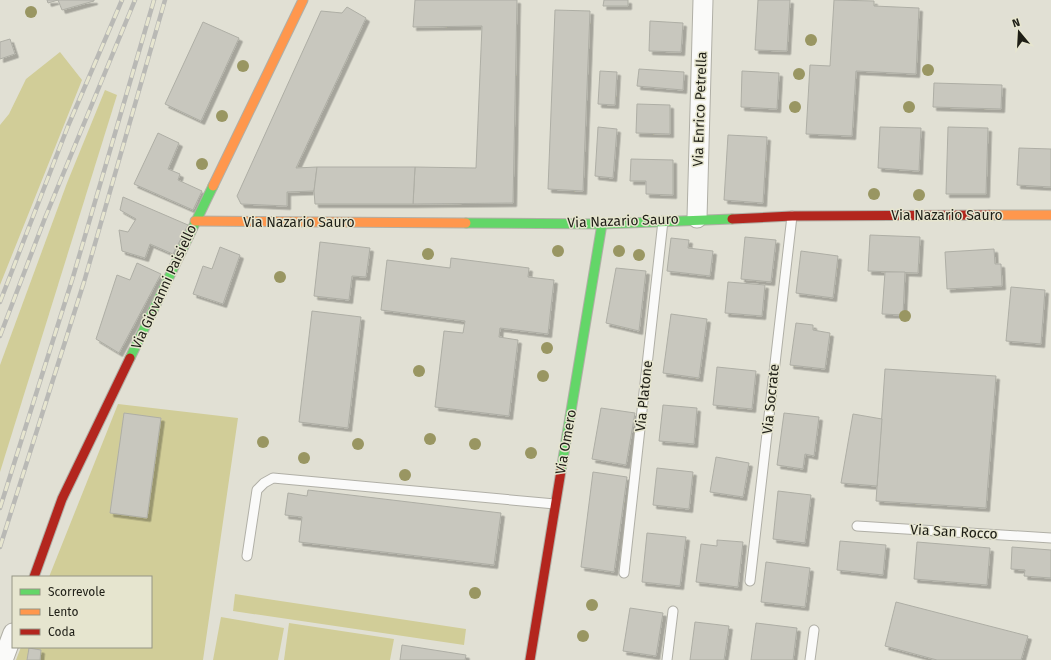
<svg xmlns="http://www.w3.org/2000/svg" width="1051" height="660" font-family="'Fira Sans',sans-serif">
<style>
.green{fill:#d1cd98}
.building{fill:#c8c7be;stroke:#aeaea5;filter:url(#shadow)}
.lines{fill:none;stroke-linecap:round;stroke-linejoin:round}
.lane-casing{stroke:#b0afa6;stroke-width:11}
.street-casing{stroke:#b0afa6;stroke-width:21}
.fast-casing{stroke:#b0afa6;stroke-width:11}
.slow-casing{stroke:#b0afa6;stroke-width:11}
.jam-casing{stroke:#b0afa6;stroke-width:11}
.lane{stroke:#fafaf9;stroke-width:9}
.street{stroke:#fafaf9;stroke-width:19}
.fast{stroke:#63d668;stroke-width:9}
.slow{stroke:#ff974d;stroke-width:9}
.jam{stroke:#b3261e;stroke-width:9}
.rail-casing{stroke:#b9b9b5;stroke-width:4.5}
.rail{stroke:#e6e5cf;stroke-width:3;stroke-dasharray:9;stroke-linecap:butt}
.tree{fill:#999662}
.labels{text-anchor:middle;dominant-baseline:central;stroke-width:3;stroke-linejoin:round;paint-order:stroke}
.street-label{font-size:14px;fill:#1f1f17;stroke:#e6e5cf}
</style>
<defs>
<filter id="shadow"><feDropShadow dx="3.5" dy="3.5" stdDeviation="0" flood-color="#0004"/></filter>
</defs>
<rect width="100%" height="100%" fill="#e1e0d4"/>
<g class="green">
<polygon points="60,52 82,80 0,285 0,125 9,114 26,79"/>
<polygon points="105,90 117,95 0,472 0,365 67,183"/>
<polygon points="118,404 238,418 203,660 16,660 21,647 151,647 151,577 49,577"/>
<polygon points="235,594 466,629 464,645 233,611"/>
<polygon points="221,617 284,628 278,660 213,660"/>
<polygon points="289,623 394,639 390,660 284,660"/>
</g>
<g class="building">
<polygon points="47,0 94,0 94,1 62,10 58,0 48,3"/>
<polygon points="415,0 517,0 513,203 413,204 415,167 476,168 482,26 413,27"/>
<polygon points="604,0 628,0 628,6 603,6"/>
<polygon points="758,0 790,0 787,51 755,50"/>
<polygon points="834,0 874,1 874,6 919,8 916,74 856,71 852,136 806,134 810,65 830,66"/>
<polygon points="347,7 366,18 296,168 317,167 314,191 287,192 287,206 241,204 237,196 321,11 342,13"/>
<polygon points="555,10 590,11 583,191 548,189"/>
<polygon points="650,21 683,23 681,52 649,51"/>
<polygon points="203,22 239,38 201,121 165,104"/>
<polygon points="10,39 15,54 0,59 0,42"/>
<polygon points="639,69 684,72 683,90 637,86"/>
<polygon points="600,71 617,72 615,105 598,104"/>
<polygon points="742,71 779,73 777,109 741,107"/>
<polygon points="934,83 1002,85 1001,109 933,107"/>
<polygon points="637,104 670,105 670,134 636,133"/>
<polygon points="598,127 617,129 613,178 595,176"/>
<polygon points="880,127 921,128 919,171 878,168"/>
<polygon points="948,127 988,128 986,194 946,194"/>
<polygon points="158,133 179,143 168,169 180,174 178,180 202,191 193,210 134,184"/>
<polygon points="728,135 767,137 763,203 724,200"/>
<polygon points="1019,148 1051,149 1051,187 1017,185"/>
<polygon points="631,159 673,160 673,195 646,194 646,181 630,181"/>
<polygon points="317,167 415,167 413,204 315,204 314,191"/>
<polygon points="123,197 188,225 173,254 150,244 145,258 122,251 119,230 128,232 136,219 120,210"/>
<polygon points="870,235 920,237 918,273 868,271"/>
<polygon points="745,237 776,240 771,282 741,279"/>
<polygon points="671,238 689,240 688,248 713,251 710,276 667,271"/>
<polygon points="320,242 370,248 366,277 352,276 349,300 314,296"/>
<polygon points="220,247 240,255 223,304 193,294 203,266 212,269"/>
<polygon points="994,249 995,264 1001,264 1002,286 947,289 945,252"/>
<polygon points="801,251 838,256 833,298 796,293"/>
<polygon points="451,258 529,268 528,277 554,280 548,334 500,328 499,337 518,340 509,416 435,407 444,331 463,333 465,321 381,310 387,260 450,268"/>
<polygon points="137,263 161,274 119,353 96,339 117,275 130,280"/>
<polygon points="616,268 646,271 639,331 606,323"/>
<polygon points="885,272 905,272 903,315 882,314"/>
<polygon points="728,282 765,285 762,316 725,313"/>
<polygon points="1011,287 1045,290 1041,344 1006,341"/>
<polygon points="312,311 361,317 348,428 299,422"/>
<polygon points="671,314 707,319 699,378 663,373"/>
<polygon points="796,323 813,325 813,330 830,333 825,369 790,365"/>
<polygon points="717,367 756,371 752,409 713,405"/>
<polygon points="885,369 996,376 986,508 876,501"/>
<polygon points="663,405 697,408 694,444 659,441"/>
<polygon points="601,408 635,413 626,465 592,459"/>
<polygon points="124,413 161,418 147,518 110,513"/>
<polygon points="784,413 819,417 814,456 805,454 803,469 777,465"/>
<polygon points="853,414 882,419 877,486 841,483"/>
<polygon points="716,457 749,463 743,497 710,492"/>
<polygon points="657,468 693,472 689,509 653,505"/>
<polygon points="593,472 627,477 614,572 581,567"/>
<polygon points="308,490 501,513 494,565 299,542 302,517 285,515 288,493 307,496"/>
<polygon points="778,491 811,495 805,543 773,539"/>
<polygon points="647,533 686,537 680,586 642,582"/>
<polygon points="717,540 743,542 738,587 696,582 701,544 717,546"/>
<polygon points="840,541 886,545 883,575 837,570"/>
<polygon points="917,542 990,548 987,585 914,579"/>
<polygon points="1012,547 1051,550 1051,578 1024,576 1025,570 1011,569"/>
<polygon points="766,562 810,568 805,607 761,602"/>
<polygon points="896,602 1028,636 1021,660 937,660 885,646"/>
<polygon points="630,608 663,613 656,656 623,651"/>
<polygon points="695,622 729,626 724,660 690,660"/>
<polygon points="756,623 797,628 793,660 751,660"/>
<polygon points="402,645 466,655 465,660 400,660"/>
<polygon points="29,648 41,650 40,660 27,660"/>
</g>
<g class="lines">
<defs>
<g id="lane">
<polyline points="857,526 1051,538"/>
<polyline points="247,556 257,490 264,483 273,478 555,504"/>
<polyline points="624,573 663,221"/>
<polyline points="750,581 792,216"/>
<polyline points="667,660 673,611"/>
<polyline points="810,660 814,630"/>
</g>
<g id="street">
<polyline points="697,218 703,0"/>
<polyline points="3,660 13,633"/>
</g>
<g id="fast">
<polyline points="466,223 602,224 732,219"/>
<polyline points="130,358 213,186"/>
<polyline points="561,471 602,224"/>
</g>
<g id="slow">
<polyline points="213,186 303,0"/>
<polyline points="989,215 1051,215"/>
<polyline points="195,221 466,223"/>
</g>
<g id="jam">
<polyline points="732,219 792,216 989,215"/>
<polyline points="34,577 62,499 130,358"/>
<polyline points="530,660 561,471"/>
</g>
</defs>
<use href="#lane" class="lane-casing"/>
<use href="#street" class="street-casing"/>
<use href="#fast" class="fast-casing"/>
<use href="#slow" class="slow-casing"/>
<use href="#jam" class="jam-casing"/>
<use href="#lane" class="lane"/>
<use href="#street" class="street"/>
<use href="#fast" class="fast"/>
<use href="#slow" class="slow"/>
<use href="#jam" class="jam"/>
<defs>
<g id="rail">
<polyline points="0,302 68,126 122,0"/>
<polyline points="0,336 45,218 135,0"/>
<polyline points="0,508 73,277 154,0"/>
<polyline points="0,547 84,282 165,0"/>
</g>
</defs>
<use href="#rail" class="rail-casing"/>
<use href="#rail" class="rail"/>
</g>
<g class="tree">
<circle cx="31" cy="12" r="6"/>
<circle cx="811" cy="40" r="6"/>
<circle cx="243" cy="66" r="6"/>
<circle cx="928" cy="70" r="6"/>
<circle cx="799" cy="74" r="6"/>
<circle cx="795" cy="107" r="6"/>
<circle cx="909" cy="107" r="6"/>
<circle cx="222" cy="116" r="6"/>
<circle cx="202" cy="164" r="6"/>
<circle cx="874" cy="194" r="6"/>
<circle cx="919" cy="195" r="6"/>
<circle cx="558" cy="251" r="6"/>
<circle cx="619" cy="251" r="6"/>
<circle cx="428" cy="254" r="6"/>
<circle cx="639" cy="255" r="6"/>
<circle cx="280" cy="277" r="6"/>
<circle cx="905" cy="316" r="6"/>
<circle cx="547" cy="348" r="6"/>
<circle cx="419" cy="371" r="6"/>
<circle cx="543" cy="376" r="6"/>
<circle cx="430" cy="439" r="6"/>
<circle cx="263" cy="442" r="6"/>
<circle cx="358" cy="444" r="6"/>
<circle cx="475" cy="444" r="6"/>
<circle cx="531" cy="453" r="6"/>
<circle cx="304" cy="458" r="6"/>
<circle cx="405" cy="475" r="6"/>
<circle cx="475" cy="593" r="6"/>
<circle cx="592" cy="605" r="6"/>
<circle cx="583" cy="636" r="6"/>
</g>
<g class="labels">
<g class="street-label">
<text transform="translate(700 109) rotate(-88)">Via Enrico Petrella</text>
<text x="947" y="215">Via Nazario Sauro</text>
<text transform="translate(623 221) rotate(-2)">Via Nazario Sauro</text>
<text x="299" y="222">Via Nazario Sauro</text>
<text transform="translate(164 287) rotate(-65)">Via Giovanni Paisiello</text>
<text transform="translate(644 396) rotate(-84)">Via Platone</text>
<text transform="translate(771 399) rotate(-84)">Via Socrate</text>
<text transform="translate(566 442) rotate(-80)">Via Omero</text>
<text transform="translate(954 532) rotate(3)">Via San Rocco</text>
</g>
</g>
<rect x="12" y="576" width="140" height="72" fill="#e6e5cf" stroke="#969685"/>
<rect x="20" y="589" width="20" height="6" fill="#63d668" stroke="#969685"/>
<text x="48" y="596" font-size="12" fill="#1f1f17">Scorrevole</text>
<rect x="20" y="609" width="20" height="6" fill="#ff974d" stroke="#969685"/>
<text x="48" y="616" font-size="12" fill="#1f1f17">Lento</text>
<rect x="20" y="629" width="20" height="6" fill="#b3261e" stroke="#969685"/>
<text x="48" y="636" font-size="12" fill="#1f1f17">Coda</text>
<g transform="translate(1019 32) rotate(342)" stroke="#e6e5cf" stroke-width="3" paint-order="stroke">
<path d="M0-3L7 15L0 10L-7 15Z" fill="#1f1f17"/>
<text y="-6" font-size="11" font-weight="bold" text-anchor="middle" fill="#1f1f17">N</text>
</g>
</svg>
